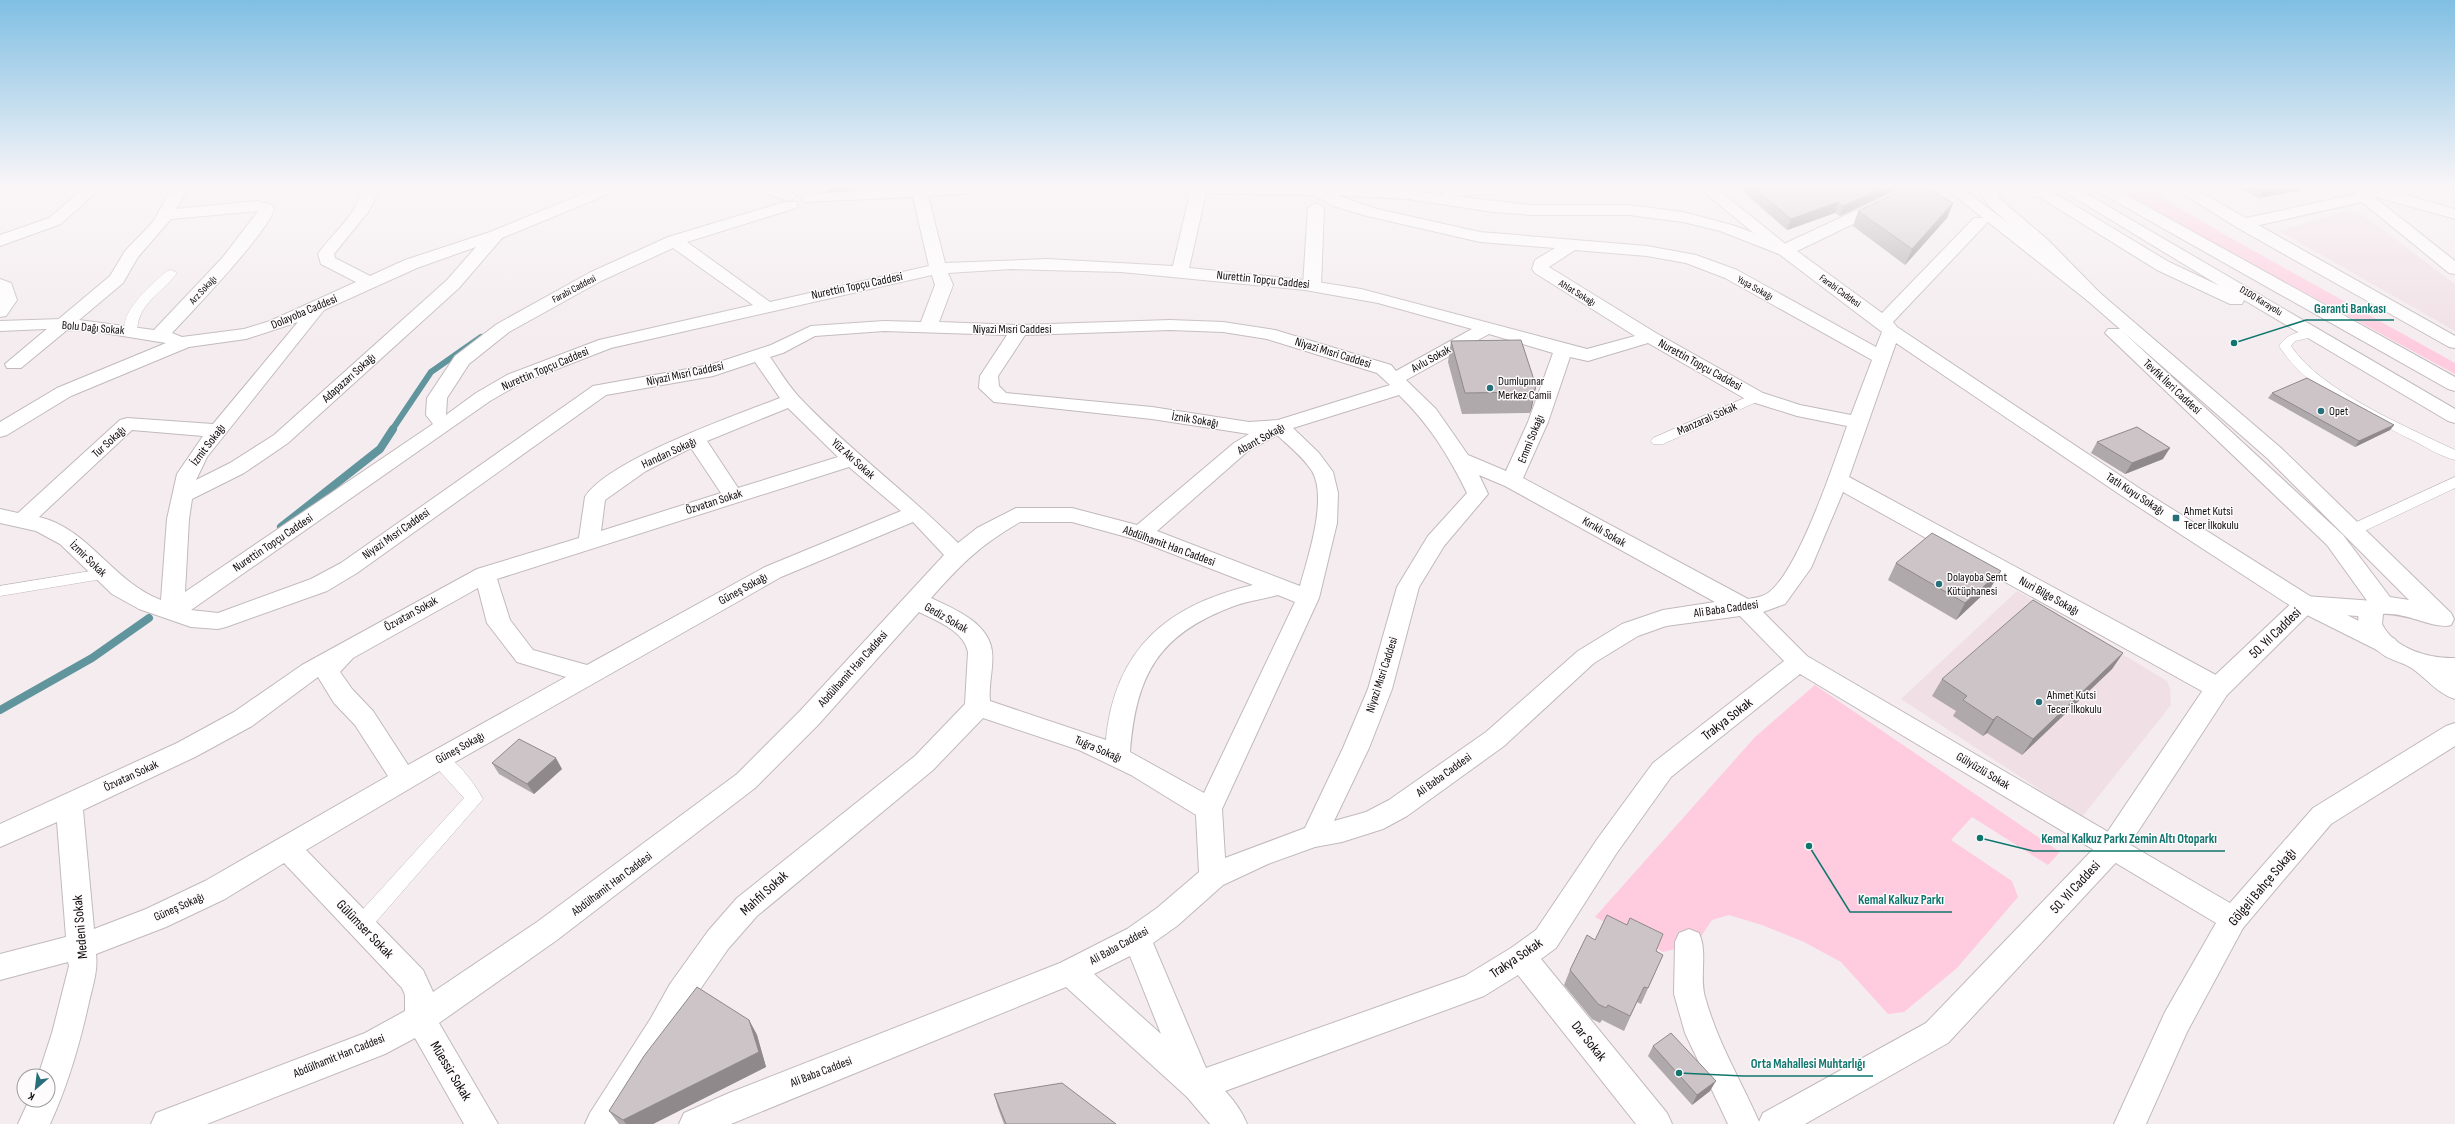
<svg xmlns="http://www.w3.org/2000/svg" width="2455" height="1124" font-family="'Sofia Sans Condensed',sans-serif">
<style>
.built{fill:#f0dfe5}
.green{fill:#feccde}
.lines{fill:none;stroke-linecap:round;stroke-linejoin:round}
.stream-far1{stroke:#61959d;stroke-width:6}
.stream{stroke:#61959d;stroke-width:8}
.service-casing{stroke:#c2b9bc;stroke-width:1}
.pedestrian-casing{stroke:#c2b9bc;stroke-width:2}
.minor-casing{stroke:#c2b9bc;stroke-width:2}
.tertiary-casing{stroke:#c2b9bc;stroke-width:2}
.primary-casing{stroke:#c2b9bc;stroke-width:2}
.trunk-casing{stroke:#c2b9bc;stroke-width:2}
.service{fill:#fff;fill-rule:evenodd}
.pedestrian{fill:#fff;fill-rule:evenodd}
.minor{fill:#fff;fill-rule:evenodd}
.tertiary{fill:#fff;fill-rule:evenodd}
.primary{fill:#fff;fill-rule:evenodd}
.trunk{fill:#fff;fill-rule:evenodd}
.wall{fill:#afa9ab}
.shaded-wall{fill:#8f898b}
.building{fill:#ccc4c7;stroke:#8f898b}
.poi-dot{fill:#27707a;stroke:#fefbfc;stroke-width:1.5}
.labels{text-anchor:middle;dominant-baseline:central;stroke-width:3;stroke-linejoin:round;paint-order:stroke}
.far-street-label{font-size:10px;fill:#0e0b0c;stroke:#fefbfc}
.street-label{font-size:12px;fill:#0e0b0c;stroke:#fefbfc}
.poi-label{font-size:12px;fill:#0e0b0c;stroke:#fefbfc;text-anchor:start}
.near-street-label{font-size:14px;fill:#0e0b0c;stroke:#fefbfc}
.leader{fill:none;stroke:#0f766e;stroke-width:1.5}
.callout-dot{fill:#0f766e;stroke:#fefbfc;stroke-width:1.5}
.callout-label{font-size:13px;text-anchor:middle;font-weight:bold;fill:#0f766e;stroke:#fefbfc;stroke-width:3;stroke-linejoin:round;paint-order:stroke}
</style>
<rect width="100%" height="100%" fill="#f4ecef"/>
<g class="built">
<polygon points="2215,188 2352,188 2356,195 2272,206 2242,201"/>
<polygon points="2347,211 2363,215 2455,284 2455,331 2279,231"/>
<polygon points="2017,591 2167,681 2170,689 2171,705 2082,817 1901,699"/>
</g>
<g class="green">
<polygon points="2112,188 2146,188 2220,232 2455,363 2455,374"/>
<polygon points="1815,685 2060,852 2048,865 1972,817 1951,840 2012,881 2018,897 1957,968 1904,1012 1888,1014 1841,962 1804,942 1762,925 1729,915 1712,920 1696,944 1663,952 1595,917 1755,737"/>
</g>
<g class="lines">
<g class="stream-far1">
<polyline points="829,192 847,188"/>
<polyline points="392,430 431,372 481,337"/>
</g>
<g class="stream">
<polyline points="281,527 380,449 393,429"/>
<polyline points="0,710 92,658 149,618"/>
</g>
<defs>
<g id="service">
<path d="M171,270l6,3c-16,22 -39,29 -40,59l-6,4 -4,-1c-13,-19 28,-54 40,-64z"/>
<path d="M2313,329l6,4 -2,3 -22,5 -4,5c30,45 116,81 164,104v10c-16,-4 -32,-15 -47,-22 -46,-24 -101,-48 -129,-92 10,-14 18,-13 34,-17z"/>
<polygon points="1756,393 1763,397 1761,400 1663,444 1653,444 1651,441 1653,438"/>
<polygon points="2455,477 2455,488 2358,534 2348,534 2346,530 2348,526"/>
<polygon points="103,569 108,570 111,574 108,578 0,596 0,586"/>
<path d="M439,752c16,5 36,32 44,47l-115,132 -7,3 -7,-3 -3,-6 3,-6 110,-121 -31,-34 -3,-5 3,-5z"/>
</g>
<g id="pedestrian">
<polygon points="1316,203 1324,208 1321,285 1318,289 1306,289 1303,285 1308,208"/>
<polygon points="62,319 68,320 71,324 68,328 0,331 0,321"/>
</g>
<g id="minor">
<polygon points="84,188 101,188 61,224 0,246 0,235 49,218"/>
<path d="M172,188h16l-12,21 81,-8 15,4 2,3c0,18 -86,108 -102,125l10,4 62,-8 26,-8 86,-39 -35,-18 -3,-10c14,-21 41,-40 43,-66h16v7l-9,17 -34,42 1,4 35,18 35,-16 85,-28 107,-44h21l-2,3 -114,47 -43,50 -171,155 -44,30 -52,26 -3,20 -4,73 248,-168 -7,-9 1,-17 28,-42 42,-32 92,-51 79,-36 116,-35h12l2,3 -2,3 -109,34 83,60 159,-36 -16,-69 -109,5 -2,-3 2,-3 6,-2 98,-6h73l-2,3 -6,2 -45,3 17,67 102,-4 126,7 17,-73 -13,-2 -2,-3h210l58,7 -2,-3 6,-4h57l-2,3 -6,2 -42,3 77,9h98l54,7 49,13 52,19 120,-56h20l-2,3 -125,60 85,62 92,-95h12l2,3 -2,3 -93,98 4,5 245,163 171,108 82,41 4,6 -4,6 -8,3 -8,-3 -82,-41 -169,-110 -232,-157 -47,134 378,204 3,7 -3,7 -9,2 -9,-2 -366,-203 -32,76 -26,36 -22,8 44,44 423,247 83,-95 133,-82 9,-3v23l-124,78 -88,104 -56,104 -41,92h-32l51,-112 51,-89 -416,-249 -129,103 -55,77 -60,94 -15,11 126,154 5,11h-36l-118,-149 -34,21 -286,105 -11,-4 -121,-110 -335,137h-52l5,-11 45,-20 331,-130 67,-34 30,-21 42,-36 -3,-57 -65,-40 -52,-25 -96,-32 -50,52 -176,146 -29,33 -38,55 -17,34 -54,86h-34l5,-11 61,-95 19,-34 38,-53 29,-33 178,-142 50,-52 3,-52c-4,-21 -31,-31 -49,-40l-101,113 -63,63 -198,152 -118,83 59,101h-34l-49,-86 -30,16 -178,70h-56l5,-11 209,-80 40,-22v-16l-3,-7 -118,-125 -59,36 -59,28 -70,27c2,16 -3,31 -7,48 -9,41 -21,83 -39,122h-32l11,-24h19v-24h-10l14,-43 17,-67 -1,-4 -68,18v-26l66,-17 -9,-115 -57,25v-23l177,-81 57,-31 68,-47 175,-96 102,-31 6,-41c23,-37 151,-82 195,-99l-25,-36 -42,14 -107,19 -249,178 -30,18 -101,36 -8,2 -27,-2 -52,-18 -27,-15 -52,-50 -24,-13 -36,-8v-14l18,4 102,-93 7,-2 86,6 85,-102 -52,17 -57,8 -118,49 -64,39 -7,2v-15l57,-34 109,-45 -74,-12 -25,-1 -46,38h-14l-2,-4 105,-88 15,-25 28,-29zM1206,193l108,2 19,11 34,10 113,26 75,6 -20,12 -3,9 3,4 100,63 -48,13 -226,-60 -56,-9 -116,-12zM1336,195l72,4 85,13 38,3h98l54,7 37,9 59,23 103,78 -6,15 -139,-77 -41,-15 -49,-9 -167,-14 -103,-23zM258,211l-35,46 -69,73 -75,-10 44,-37 15,-26 33,-38zM476,247l-29,33 -173,155 -44,28 -34,17 11,-23 117,-147 93,-42zM673,248l80,57 -154,35 -92,35 -31,18 -30,22 1,-17 22,-34 40,-32 92,-51zM1575,250l72,6 39,7 39,15 147,82 -21,55 -51,-10 -37,-12 -107,-60 -107,-66zM1011,269l110,3 184,18 73,13 94,26 -76,42 -5,-6 -116,-35 -52,-8 -53,-2 -151,5 -80,-3 14,-37 -5,-12zM932,275l3,10 -14,37 -37,-1 -73,5 -40,19 -61,20 -117,21 -252,177 -30,16 -93,34 -27,-3 299,-209 31,-18 90,-35zM1170,330l53,2 44,7 110,34 13,12 -112,35 -29,2 -97,-15 -146,-14 -7,-7 -1,-10 27,-41zM884,331l123,4 -27,41 -1,12 15,14 158,17 97,15 -15,9 -97,82 -65,-17h-56l-39,20 -19,15c-51,-51 -110,-94 -159,-146 -11,-12 -20,-27 -29,-40l13,-4 32,-17zM1489,334l64,19 -25,69 -22,49 -38,-16 -32,-46 -30,-29zM1648,343l101,58 48,15 50,10c-13,37 -49,146 -79,167 -6,4 -14,5 -20,6l-225,-121 25,-56 22,-65 18,4zM1399,395c30,29 50,61 68,98l-39,43 -31,51 -29,102 -25,59 -38,80 -80,30 -3,-49 97,-211 18,-75 1,-30 -5,-21 -14,-19 -26,-25zM788,408l50,49 -100,31 -31,-47zM132,430l71,6 -26,38 -10,45 -6,81c-48,-18 -73,-72 -122,-83zM1277,435c12,11 26,22 35,36 16,27 -4,86 -12,115l-143,-55 91,-80zM691,448l30,45 -120,38 4,-31 41,-29zM849,467l52,44 -136,56 -178,98 -54,-15 -23,-30 -13,-41zM1479,475l26,11 210,116 -52,8 -41,14 -44,27 -92,81 -97,68 -23,12 -32,9 35,-73 23,-59 27,-102 25,-41 44,-52zM913,522l31,33 -144,156 -63,63 -200,148 -104,70 -10,-22 -117,-120 142,-84 333,-189zM1020,522h52l62,17 119,46c-86,20 -138,64 -147,155l-116,-39c-2,-16 4,-33 2,-50 -4,-29 -38,-42 -61,-53 30,-34 49,-53 89,-76zM478,588l9,35 30,39 49,15 -158,88 -35,-54 -21,-22 -12,-17 13,-14zM1278,595l17,7 -91,191 -74,-41c6,-77 28,-118 104,-146 14,-5 30,-7 44,-11zM1740,616l44,45 -131,102 -55,75 -62,92 -25,18 -46,28 -259,92 -53,-125 24,-17 46,-41 45,-21 47,-17 27,-5 41,-13 24,-13 97,-70 90,-83 44,-27 28,-10zM318,677l16,26 21,22 33,51 -183,105 -59,28 -52,20 -11,-119 112,-53 57,-31zM1130,956l31,78 -67,-60z"/>
<polygon points="2355,188 2380,188 2455,209 2455,219 2373,196 2455,261 2455,274 2449,273 2362,202 2242,229 2236,227 2234,224 2236,221 2242,219 2356,194"/>
<polygon points="0,279 11,283 17,300 6,316 0,317"/>
<path d="M1689,929l10,4c9,20 0,43 6,64 13,47 36,83 55,127h-32l-43,-91 -11,-39 1,-52 4,-9z"/>
</g>
<g id="tertiary">
<path d="M755,188c11,-1 34,-3 41,8l-8,5 -31,-10z"/>
<polygon points="1699,188 1716,188 1793,250 1791,254 1779,254"/>
<polygon points="2305,596 2374,601 2382,603 2385,609 2382,615 2374,617 2310,613 2227,695 2122,856 1948,1043 1805,1124 1758,1124 1763,1113 1926,1023 2102,840 2209,681 2297,598"/>
<path d="M1198,1071c20,8 41,33 49,53h-37l-23,-27 -4,-11 4,-11z"/>
</g>
<g id="primary">
<path d="M1945,188h17l138,105 181,155 170,165 3,6 -3,6c-16,5 -44,-13 -68,-11l-1,10c12,25 48,35 73,34v41c-17,-5 -28,-20 -42,-30 -8,-6 -20,-8 -28,-13 -17,-11 -40,-38 -17,-54l-41,-57 -222,-212 3,-4h12l-32,-28zM2122,331l145,127 142,142 -19,-3 -47,-62z"/>
<polygon points="2174,188 2193,188 2455,336 2455,348 2449,347 2236,227"/>
</g>
<g id="trunk">
<polygon points="1986,188 2002,188 1998,195 2000,199 2048,240 2100,293 2103,297 2100,301 2088,301 2036,248 1988,205 1982,195"/>
<polygon points="2018,188 2041,188 2053,192 2169,262 2220,286 2058,188 2077,188 2455,409 2455,423 2448,421 2244,300 2242,304 2230,304 2157,270 2041,198 2020,191"/>
<polygon points="2095,188 2114,188 2455,377 2455,391 2448,389 2097,191"/>
</g>
</defs>
<use href="#service" class="service-casing"/>
<use href="#pedestrian" class="pedestrian-casing"/>
<use href="#minor" class="minor-casing"/>
<use href="#tertiary" class="tertiary-casing"/>
<use href="#primary" class="primary-casing"/>
<use href="#trunk" class="trunk-casing"/>
<use href="#service" class="service"/>
<use href="#pedestrian" class="pedestrian"/>
<use href="#minor" class="minor"/>
<use href="#tertiary" class="tertiary"/>
<use href="#primary" class="primary"/>
<use href="#trunk" class="trunk"/>
</g>
<g class="wall">
<polygon points="1739,188 1900,188 1840,216 1835,213 1787,230"/>
<polygon points="2233,188 2301,188 2299,191 2258,198 2243,190 2238,190"/>
<polygon points="1953,203 1947,218 1905,265 1853,226 1858,211"/>
<polygon points="1451,341 1536,386 1532,407 1530,413 1462,414 1448,362"/>
<polygon points="2272,393 2394,425 2390,430 2355,447 2268,398"/>
<polygon points="2097,442 2163,459 2125,474 2091,453"/>
<polygon points="1896,563 2001,571 1991,587 1956,620 1888,580"/>
<polygon points="2123,653 2112,669 2022,755 1987,733 1983,736 1953,716 1956,711 1932,696 1942,679"/>
<polygon points="492,763 562,769 534,794 499,774"/>
<polygon points="1595,940 1656,951 1663,955 1641,1004 1637,1002 1624,1031 1602,1020 1600,1023 1592,1019 1564,985 1570,970"/>
<polygon points="749,1020 757,1035 766,1067 653,1124 619,1124 609,1111"/>
<polygon points="1653,1046 1710,1091 1692,1105 1648,1056"/>
<polygon points="994,1094 1116,1124 1004,1124 998,1108"/>
</g>
<g class="shaded-wall">
<polygon points="1883,188 1900,188 1840,216 1843,206"/>
<polygon points="2239,188 2244,188 2243,190 2238,190"/>
<polygon points="2265,188 2301,188 2299,191 2258,198"/>
<polygon points="1838,202 1835,213 1787,230 1791,219"/>
<polygon points="1953,203 1947,218 1905,265 1912,249"/>
<polygon points="1536,386 1532,407 1530,413 1534,392"/>
<polygon points="2394,425 2390,430 2355,447 2359,441"/>
<polygon points="2170,448 2163,459 2125,474 2132,463"/>
<polygon points="2001,571 1991,587 1956,620 1965,603"/>
<polygon points="2123,653 2112,669 2022,755 2033,739"/>
<polygon points="1997,716 1987,733 1983,736 1993,720"/>
<polygon points="556,758 562,769 534,794 527,784"/>
<polygon points="749,1020 757,1035 766,1067 653,1124 626,1124 623,1120"/>
<polygon points="1716,1081 1710,1091 1692,1105 1697,1095"/>
</g>
<g class="building">
<polygon points="1754,188 1883,188 1843,206 1838,202 1791,219"/>
<polygon points="1907,188 1929,188 1953,203 1912,249 1858,211"/>
<polygon points="1521,340 1536,386 1534,392 1465,393 1451,341"/>
<polygon points="2307,378 2394,425 2359,441 2272,393"/>
<polygon points="2137,427 2170,448 2132,463 2097,442"/>
<polygon points="1932,533 2001,571 1965,603 1896,563"/>
<polygon points="2033,600 2123,653 2033,739 1997,716 1993,720 1963,700 1967,696 1942,679"/>
<polygon points="519,739 556,758 527,784 492,763"/>
<polygon points="1607,915 1627,925 1630,918 1663,934 1656,951 1663,955 1648,988 1644,987 1630,1016 1608,1005 1606,1008 1598,1004 1570,970 1587,935 1595,940"/>
<polygon points="697,987 749,1020 759,1052 623,1120 609,1111 644,1056"/>
<polygon points="1671,1033 1716,1081 1697,1095 1653,1046"/>
<polygon points="1062,1083 1116,1124 1006,1124 994,1094"/>
</g>
<linearGradient id="sky" x2="0" y2="1"><stop stop-color="#80bfe3"/><stop offset="0.54" stop-color="#faf6f8"/><stop offset="1" stop-color="#faf6f8" stop-opacity="0"/></linearGradient>
<rect width="2455" height="345" fill="url(#sky)"/>
<g class="poi-dot">
<circle cx="1490" cy="388" r="4"/>
<circle cx="2321" cy="411" r="4"/>
<rect x="2172" y="514" width="8" height="8" rx="2"/>
<circle cx="1939" cy="584" r="4"/>
<circle cx="2039" cy="702" r="4"/>
</g>
<g class="labels">
<g class="far-street-label">
<text transform="translate(1755 288) rotate(29)">Yuşa Sokağı</text>
<text transform="translate(574 289) rotate(-28)">Farabi Caddesi</text>
<text transform="translate(203 290) rotate(-47)">Arz Sokağı</text>
<text transform="translate(1840 291) rotate(36)">Farabi Caddesi</text>
<text transform="translate(1577 293) rotate(31)">Ahlat Sokağı</text>
<text transform="translate(2261 301) rotate(31)">D100 Karayolu</text>
</g>
<g class="street-label">
<text transform="translate(1263 280) rotate(6)">Nurettin Topçu Caddesi</text>
<text transform="translate(857 286) rotate(-12)">Nurettin Topçu Caddesi</text>
<text transform="translate(304 312) rotate(-23)">Dolayoba Caddesi</text>
<text transform="translate(93 328) rotate(5)">Bolu Dağı Sokak</text>
<text x="1012" y="329">Niyazi Mısri Caddesi</text>
<text transform="translate(1333 353) rotate(17)">Niyazi Mısri Caddesi</text>
<text transform="translate(1431 359) rotate(-29)">Avlu Sokak</text>
<text transform="translate(1700 365) rotate(29)">Nurettin Topçu Caddesi</text>
<text transform="translate(545 369) rotate(-23)">Nurettin Topçu Caddesi</text>
<text transform="translate(685 374) rotate(-12)">Niyazi Mısri Caddesi</text>
<text transform="translate(349 378) rotate(-42)">Adapazarı Sokağı</text>
<text transform="translate(2172 387) rotate(43)">Tevfik İleri Caddesi</text>
<text transform="translate(1707 419) rotate(-24)">Manzaralı Sokak</text>
<text transform="translate(1195 420) rotate(9)">İznik Sokağı</text>
<text transform="translate(1261 439) rotate(-29)">Abant Sokağı</text>
<text transform="translate(1531 439) rotate(-68)">Emmi Sokağı</text>
<text transform="translate(109 442) rotate(-42)">Tur Sokağı</text>
<text transform="translate(208 445) rotate(-53)">İzmit Sokağı</text>
<text transform="translate(669 453) rotate(-25)">Handan Sokağı</text>
<text transform="translate(853 459) rotate(42)">Yüz Akı Sokak</text>
<text transform="translate(2135 494) rotate(33)">Tatlı Kuyu Sokağı</text>
<text transform="translate(714 502) rotate(-18)">Özvatan Sokak</text>
<text transform="translate(1604 532) rotate(30)">Kırıklı Sokak</text>
<text transform="translate(396 534) rotate(-35)">Niyazi Mısri Caddesi</text>
<text transform="translate(273 543) rotate(-34)">Nurettin Topçu Caddesi</text>
<text transform="translate(1169 546) rotate(20)">Abdülhamit Han Caddesi</text>
<text transform="translate(88 559) rotate(44)">İzmir Sokak</text>
<text transform="translate(743 589) rotate(-29)">Güneş Sokağı</text>
<text transform="translate(2049 596) rotate(29)">Nuri Bilge Sokağı</text>
<text transform="translate(1726 609) rotate(-8)">Ali Baba Caddesi</text>
<text transform="translate(411 614) rotate(-29)">Özvatan Sokak</text>
<text transform="translate(946 618) rotate(30)">Gediz Sokak</text>
<text transform="translate(853 669) rotate(-48)">Abdülhamit Han Caddesi</text>
<text transform="translate(1382 675) rotate(-72)">Niyazi Mısri Caddesi</text>
<text transform="translate(460 748) rotate(-29)">Güneş Sokağı</text>
<text transform="translate(1098 749) rotate(23)">Tuğra Sokağı</text>
<text transform="translate(1983 771) rotate(31)">Gülyüzlü Sokak</text>
<text transform="translate(1444 775) rotate(-36)">Ali Baba Caddesi</text>
<text transform="translate(131 776) rotate(-25)">Özvatan Sokak</text>
<text transform="translate(612 884) rotate(-37)">Abdülhamit Han Caddesi</text>
<text transform="translate(179 907) rotate(-24)">Güneş Sokağı</text>
<text transform="translate(1119 946) rotate(-29)">Ali Baba Caddesi</text>
<text transform="translate(339 1056) rotate(-22)">Abdülhamit Han Caddesi</text>
<text transform="translate(821 1072) rotate(-21)">Ali Baba Caddesi</text>
</g>
<g class="poi-label">
<text x="1498" y="381">Dumlupınar<tspan x="1498" dy="14">Merkez Camii</tspan></text>
<text x="2329" y="411">Opet</text>
<text x="2184" y="511">Ahmet Kutsi̇<tspan x="2184" dy="14">Tecer İlkokulu</tspan></text>
<text x="1947" y="577">Dolayoba Semt<tspan x="1947" dy="14">Kütüphanesi</tspan></text>
<text x="2047" y="695">Ahmet Kutsi<tspan x="2047" dy="14">Tecer İlkokulu</tspan></text>
</g>
<g class="near-street-label">
<text transform="translate(2275 633) rotate(-44)">50. Yıl Caddesi</text>
<text transform="translate(1727 719) rotate(-38)">Trakya Sokak</text>
<text transform="translate(2075 887) rotate(-47)">50. Yıl Caddesi</text>
<text transform="translate(2262 887) rotate(-50)">Gölgeli Bahçe Sokağı</text>
<text transform="translate(764 893) rotate(-42)">Mahfil Sokak</text>
<text transform="translate(80 927) rotate(-95)">Medeni Sokak</text>
<text transform="translate(365 929) rotate(46)">Gülümser Sokak</text>
<text transform="translate(1516 958) rotate(-34)">Trakya Sokak</text>
<text transform="translate(1589 1041) rotate(51)">Dar Sokak</text>
<text transform="translate(451 1071) rotate(59)">Müessir Sokak</text>
</g>
</g>
<path class="leader" d="M2234 343L2306 320H2394M1980 838L2033 851H2225M1809 846L1850 912H1952M1679 1073L1743 1076H1873"/>
<g class="callout-dot">
<circle cx="2234" cy="343" r="4"/>
<circle cx="1980" cy="838" r="4"/>
<circle cx="1809" cy="846" r="4"/>
<circle cx="1679" cy="1073" r="4"/>
</g>
<g class="callout-label">
<text x="2350" y="313">Garanti Bankası</text>
<text x="2129" y="843">Kemal Kalkuz Parkı Zemin Altı Otoparkı</text>
<text x="1901" y="904">Kemal Kalkuz Parkı</text>
<text x="1808" y="1068">Orta Mahallesi Muhtarlığı</text>
</g>
<g transform="translate(36 1088) rotate(208)"><circle r="19" fill="#fefbfc" stroke="#9e9b9c"/>
<path d="M0-3L7 15L0 10L-7 15Z" fill="#27707a"/>
<text y="-6" font-size="11" font-weight="bold" text-anchor="middle" fill="#0e0b0c">K</text>
</g>
</svg>
